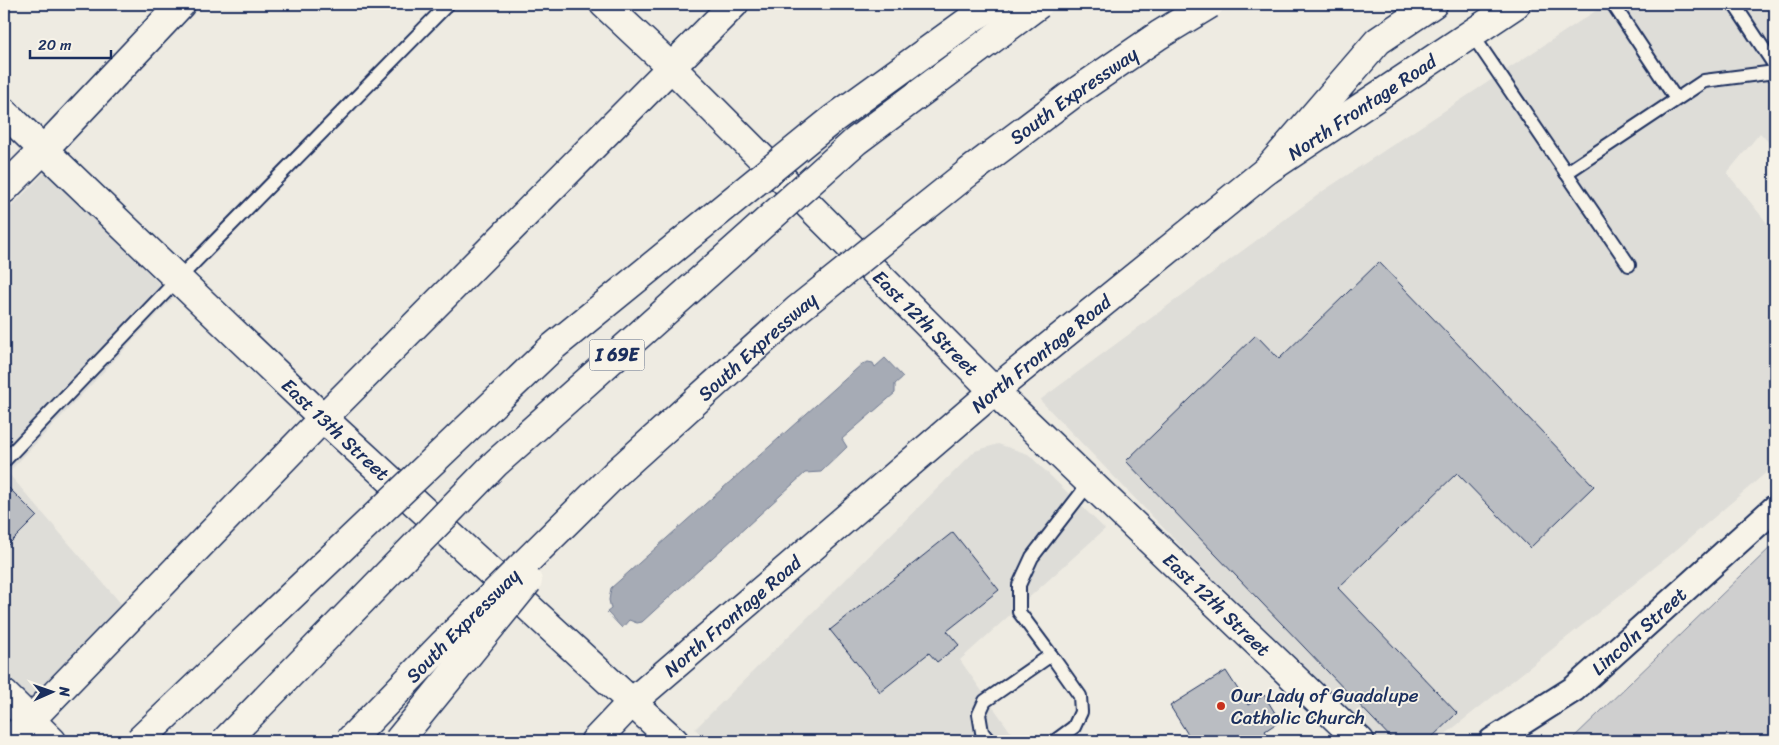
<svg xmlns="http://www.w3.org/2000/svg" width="1779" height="745" font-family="Sriracha,sans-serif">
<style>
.built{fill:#deddd8}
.green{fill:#cfcfcf;stroke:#757f96}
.water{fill:#a6abb5;stroke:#6e7992}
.building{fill:#babdc2;stroke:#1b2f5e}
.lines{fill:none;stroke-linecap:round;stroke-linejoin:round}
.service-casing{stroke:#1b2f5e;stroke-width:16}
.minor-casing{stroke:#1b2f5e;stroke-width:29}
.tertiary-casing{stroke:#1b2f5e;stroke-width:31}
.secondary-casing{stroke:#1b2f5e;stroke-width:31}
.motorway-casing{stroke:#1b2f5e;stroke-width:31}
.service{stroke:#f7f3e8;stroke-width:12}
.minor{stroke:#f7f3e8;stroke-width:25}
.tertiary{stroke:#f7f3e8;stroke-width:28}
.secondary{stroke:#f7f3e8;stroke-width:28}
.motorway{stroke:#f7f3e8;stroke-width:28}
.motorway-bridge-casing{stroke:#1b2f5e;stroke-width:31;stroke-linecap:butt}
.motorway-bridge{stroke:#f7f3e8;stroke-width:28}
.poi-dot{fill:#c8321e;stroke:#f7f3e8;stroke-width:2}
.labels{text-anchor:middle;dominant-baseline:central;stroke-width:4;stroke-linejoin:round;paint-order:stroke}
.shield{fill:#f7f3e8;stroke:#5d6a87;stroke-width:1}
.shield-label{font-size:18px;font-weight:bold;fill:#1b2f5e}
.street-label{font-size:19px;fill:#1b2f5e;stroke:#f7f3e8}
.poi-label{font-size:19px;fill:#1b2f5e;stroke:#f7f3e8;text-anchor:start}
</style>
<rect width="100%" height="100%" fill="#eeebe2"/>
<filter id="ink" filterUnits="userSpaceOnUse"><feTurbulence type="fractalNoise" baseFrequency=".02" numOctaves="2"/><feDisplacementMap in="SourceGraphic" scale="10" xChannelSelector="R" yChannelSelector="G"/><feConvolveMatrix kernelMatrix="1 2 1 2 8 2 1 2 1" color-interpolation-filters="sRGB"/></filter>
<g filter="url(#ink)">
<g class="built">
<polygon points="1606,4 1775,4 1775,149 1760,133 1727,173 1775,233 1775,465 1669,556 1437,741 1369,741 1040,400 1326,189"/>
<polygon points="48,169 173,298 8,473 124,607 4,729 4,214"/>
<polygon points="998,444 1028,454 1105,529 960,660 1017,741 708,741 695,729 975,451"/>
</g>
<polygon class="green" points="1775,543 1775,741 1570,741"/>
<polygon class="water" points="885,358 903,377 895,384 895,393 842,439 847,447 821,472 805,473 642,622 637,623 629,620 622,628 607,612 611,609 609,600 611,588 862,364 868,362 873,363 875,367"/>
<g class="building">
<polygon points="1379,262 1594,486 1530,548 1457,473 1338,588 1457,713 1428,741 1394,741 1126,461 1256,335 1279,359"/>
<polygon points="5,484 37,516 4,549 4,485"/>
<polygon points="953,532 999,590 947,631 959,645 937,662 929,653 880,692 830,630"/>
<polygon points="1226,671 1248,705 1264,695 1280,721 1265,731 1272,741 1192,741 1170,706"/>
</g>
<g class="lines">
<defs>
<g id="service">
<polyline points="1613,4 1676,99"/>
<polyline points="1734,4 1775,66"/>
<polyline points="1471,33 1629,265"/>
<polyline points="1566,173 1704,81 1775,72"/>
<polyline points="4,461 178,279 448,4"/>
<polyline points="1051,655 1080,696 1081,712 1074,727 1055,741"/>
<polyline points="989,741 982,732 979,714 985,701 1051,655 1019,612 1019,585 1032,557 1090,482"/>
</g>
<g id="minor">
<path id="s1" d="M1492,741l82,-52 201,-181"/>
</g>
<g id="tertiary">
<path id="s2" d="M671,67l323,324 366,350"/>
<polyline points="4,189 44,149 181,4"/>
<polyline points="4,694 52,741"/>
</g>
<g id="secondary">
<polyline points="604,4 671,67"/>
<path id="s3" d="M4,112l319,306 351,323"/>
<polyline points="10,741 323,418 734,4"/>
<path id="s4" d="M595,741l37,-39 362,-311 273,-221 249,-166"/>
</g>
<polyline id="motorway" points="1267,170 1378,41 1433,4"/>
</defs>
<use href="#service" class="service-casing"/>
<use href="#minor" class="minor-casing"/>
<use href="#tertiary" class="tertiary-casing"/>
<use href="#secondary" class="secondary-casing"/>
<use href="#motorway" class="motorway-casing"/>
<use href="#service" class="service"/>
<use href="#minor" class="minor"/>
<use href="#tertiary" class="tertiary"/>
<use href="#secondary" class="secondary"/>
<use href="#motorway" class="motorway"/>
<defs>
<g id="motorway-bridge">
<polyline points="139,741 554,346 833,119 974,17 996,4"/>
<polyline points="225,741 496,463 856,141 1039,4"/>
<path id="s5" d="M349,741l94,-97 173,-171 182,-164 171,-137 101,-76 89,-61 51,-31"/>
<polyline points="398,741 528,581"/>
</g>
</defs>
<use href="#motorway-bridge" class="motorway-bridge-casing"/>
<use href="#motorway-bridge" class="motorway-bridge"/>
</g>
</g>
<circle class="poi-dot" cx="1221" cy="706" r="5"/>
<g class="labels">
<rect class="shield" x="589.5" y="339.5" width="55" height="31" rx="4"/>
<g class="shield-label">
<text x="617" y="355">I 69E</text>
</g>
<g class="street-label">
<text stroke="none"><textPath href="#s5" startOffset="972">South Expressway</textPath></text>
<text stroke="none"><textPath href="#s4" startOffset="996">North Frontage Road</textPath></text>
<text stroke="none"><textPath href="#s2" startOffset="361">East 12th Street</textPath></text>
<text stroke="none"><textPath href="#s5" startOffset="568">South Expressway</textPath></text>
<text stroke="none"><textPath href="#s4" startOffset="591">North Frontage Road</textPath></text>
<text stroke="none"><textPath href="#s3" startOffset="459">East 13th Street</textPath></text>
<text stroke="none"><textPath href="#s2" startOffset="766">East 12th Street</textPath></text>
<text stroke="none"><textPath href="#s4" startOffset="186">North Frontage Road</textPath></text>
<text stroke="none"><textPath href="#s5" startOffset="162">South Expressway</textPath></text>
<text stroke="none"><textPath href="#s1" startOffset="184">Lincoln Street</textPath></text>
</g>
<g class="poi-label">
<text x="1231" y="695">Our Lady of Guadalupe<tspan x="1231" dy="22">Catholic Church</tspan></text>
</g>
</g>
<rect width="1779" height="745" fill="none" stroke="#f7f3e8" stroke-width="20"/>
<rect x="10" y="10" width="1759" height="725" fill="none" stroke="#1b2f5e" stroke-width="2" filter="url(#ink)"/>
<g transform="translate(52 692) rotate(88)" stroke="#f7f3e8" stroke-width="4" paint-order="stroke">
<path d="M0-4L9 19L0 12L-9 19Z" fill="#1b2f5e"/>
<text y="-8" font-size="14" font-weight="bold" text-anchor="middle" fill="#1b2f5e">N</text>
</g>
<path d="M30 50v8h81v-8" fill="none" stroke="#1b2f5e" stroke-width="2.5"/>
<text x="38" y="50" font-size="15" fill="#1b2f5e" stroke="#f7f3e8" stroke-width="4" paint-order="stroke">20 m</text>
</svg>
